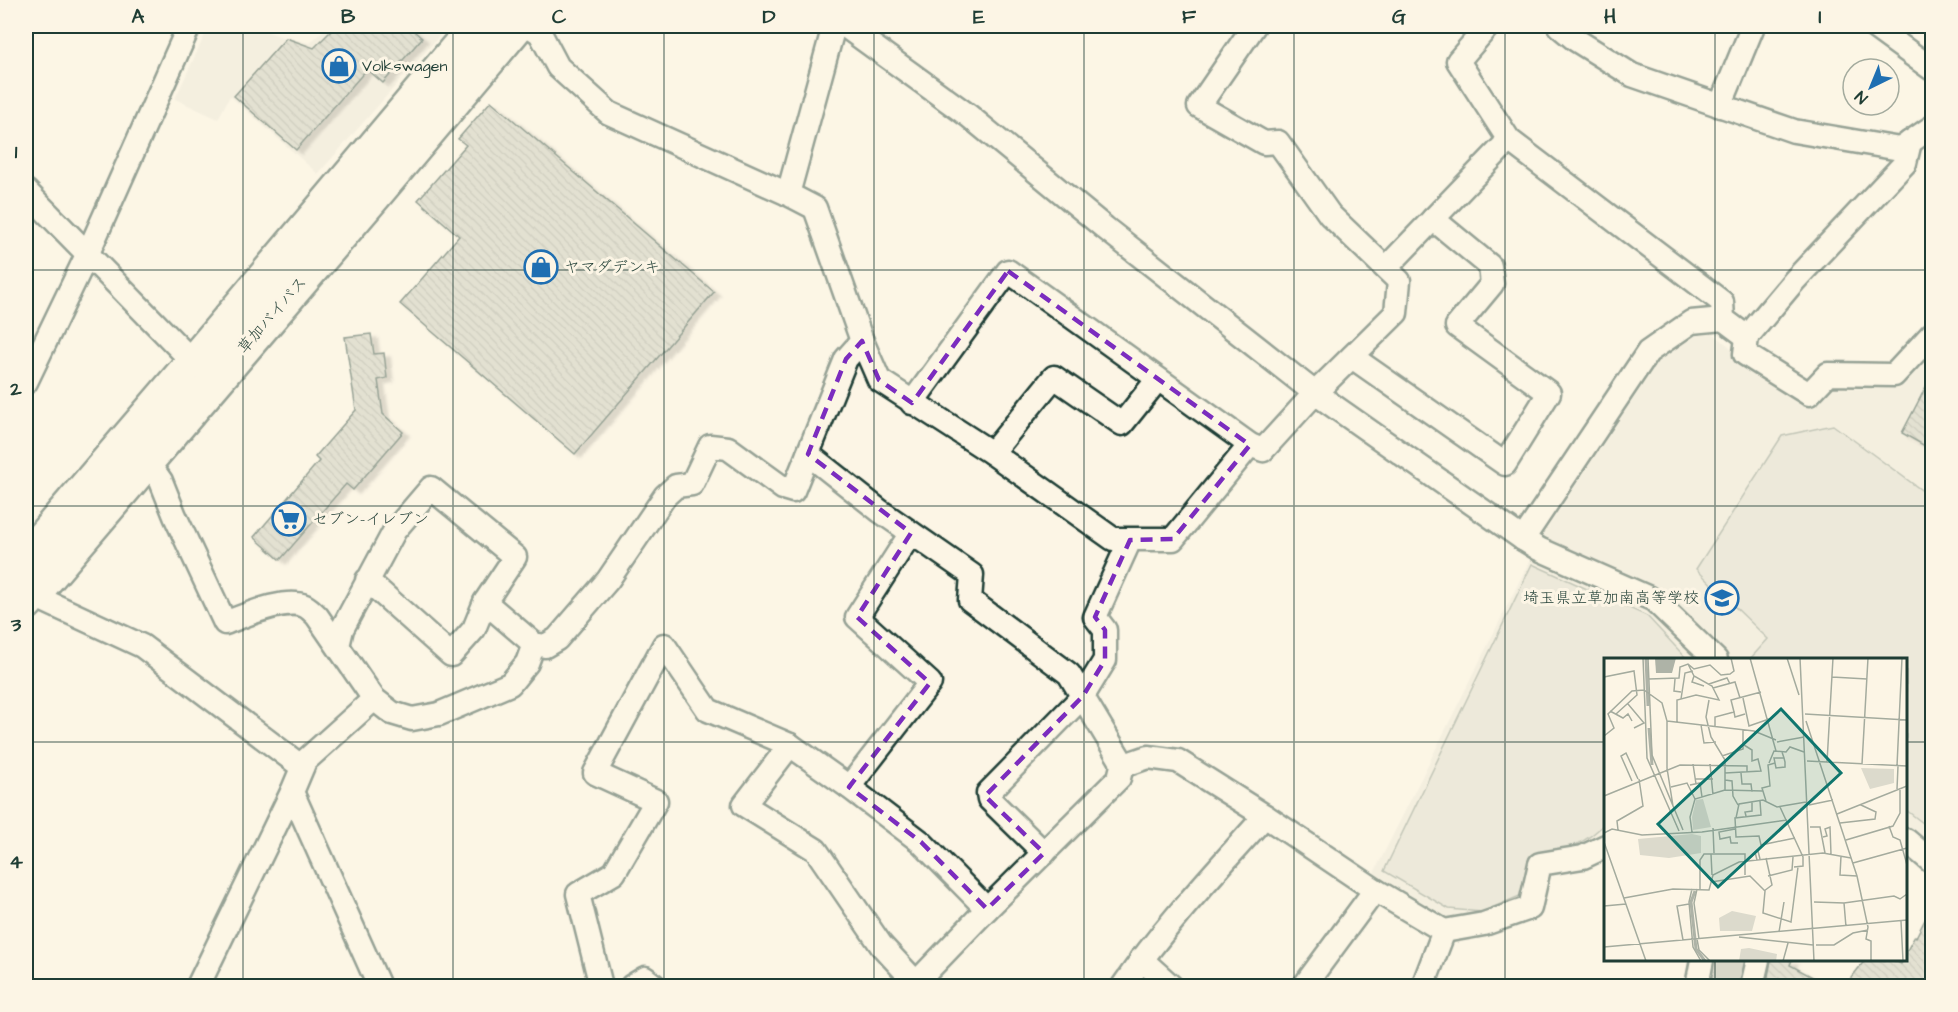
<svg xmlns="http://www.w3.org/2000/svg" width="1958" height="1012" font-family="'Architects Daughter','Klee One',sans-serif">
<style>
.built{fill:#ece7d8}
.garden{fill:#dcdacc;stroke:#7e8c80;stroke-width:1.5}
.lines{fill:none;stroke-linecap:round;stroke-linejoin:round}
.river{stroke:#aeb3a7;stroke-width:42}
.building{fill:url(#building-back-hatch);stroke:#1f3d34;stroke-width:1.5;filter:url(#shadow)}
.street-casing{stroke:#1f3d34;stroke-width:27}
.highway-casing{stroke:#1f3d34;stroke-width:38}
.street{stroke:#fcf5e5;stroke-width:22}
.highway{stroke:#fcf5e5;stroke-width:33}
.marked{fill:none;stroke:#7b2cbf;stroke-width:4.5;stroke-dasharray:12 8;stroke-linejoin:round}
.grid{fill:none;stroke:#1f3d34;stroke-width:1.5;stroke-opacity:0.55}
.labels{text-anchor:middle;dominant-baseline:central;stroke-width:6;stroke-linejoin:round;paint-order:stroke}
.poi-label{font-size:16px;fill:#1f3d34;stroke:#fcf5e5;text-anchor:start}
.street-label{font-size:16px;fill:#1f3d34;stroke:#fcf5e5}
.inset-river{fill:none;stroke:#aeb3a7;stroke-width:3}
.inset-road{fill:none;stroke:#a4ab9e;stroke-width:1.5}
.view{fill:#0f766e;fill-opacity:0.15;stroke:#0f766e;stroke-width:3}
.inset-edge{fill:none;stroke:#1f3d34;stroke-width:3}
.neatline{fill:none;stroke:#1f3d34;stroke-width:2}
.grid-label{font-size:20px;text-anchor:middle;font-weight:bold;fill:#1f3d34}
</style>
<defs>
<pattern id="building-back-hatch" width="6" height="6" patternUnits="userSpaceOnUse" patternTransform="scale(1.5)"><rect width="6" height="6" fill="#c5c7b9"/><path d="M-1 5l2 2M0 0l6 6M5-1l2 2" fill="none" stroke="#9fa397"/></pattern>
<filter id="shadow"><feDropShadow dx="6" dy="4" stdDeviation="1.5" flood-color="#0004"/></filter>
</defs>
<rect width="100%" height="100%" fill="#fcf5e5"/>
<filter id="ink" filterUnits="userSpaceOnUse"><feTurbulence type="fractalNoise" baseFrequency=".0167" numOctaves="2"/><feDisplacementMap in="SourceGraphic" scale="12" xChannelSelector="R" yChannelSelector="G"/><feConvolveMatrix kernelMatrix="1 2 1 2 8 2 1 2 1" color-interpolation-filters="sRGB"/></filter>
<g filter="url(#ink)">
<g class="built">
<polygon points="209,26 252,26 279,36 310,43 328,26 448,26 318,174 230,96 218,119 175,99"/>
<polygon points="1709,330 1736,352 1735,361 1815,407 1831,388 1898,389 1932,352 1932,851 1906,829 1906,660 1606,660 1606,834 1600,839 1579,851 1534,858 1525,897 1483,916 1449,919 1423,908 1373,875 1542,536 1660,358 1689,336"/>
</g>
<g class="garden">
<polygon points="1833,425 1932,498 1932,830 1906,810 1906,660 1750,659 1768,639 1696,569 1782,436"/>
<path d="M1532,564l115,52 40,43 -81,1 -1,163c-23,25 -42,26 -73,33l-10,39 -40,17 -33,-3 -65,-38z"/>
</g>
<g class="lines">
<polyline class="river" points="1723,986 1731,960"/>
</g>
<g class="building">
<polygon points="336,26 408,26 422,38 383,83 367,69 296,150 234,96 286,38 314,48"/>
<polygon points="491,101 714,292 575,454 400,304 459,236 418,200 466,145 458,139"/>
<polygon points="371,334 374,354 384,353 387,378 378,380 383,414 403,432 353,490 346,484 280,560 254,537 319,461 315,457 356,410 345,337"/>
<polygon points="1932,375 1932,450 1902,433"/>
<polygon points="1932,906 1932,987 1844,987 1865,960 1893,960 1901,964 1903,960 1905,960 1905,954 1915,936 1916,937"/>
<polygon points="1771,960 1792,960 1790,965 1831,987 1766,987"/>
</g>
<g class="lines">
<defs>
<g id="street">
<polyline points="529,26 540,33 558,67 609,113 788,194 815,208 862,341 879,380 992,453 1113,539 1173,539 1250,445"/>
<polyline points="845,26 969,116 1105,228 1315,393 1523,539 1539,549 1654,600 1716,660"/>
<polyline points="1488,26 1458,61 1509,140 1722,302 1723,319 1747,337"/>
<polyline points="1559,26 1576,40 1632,75 1794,131 1900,149 1932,127"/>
<polyline points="1873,26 1932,69"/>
<polyline points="1720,106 1753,26"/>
<polyline points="1910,142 1905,163 1794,281 1747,337 1745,354 1809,394 1828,374 1894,375 1932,334"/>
<polyline points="26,191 193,362"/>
<polyline points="788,194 834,26"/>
<polyline points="1386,268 1509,140"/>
<polyline points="1352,357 1505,464 1549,393 1457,326 1492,284 1490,266 1433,219"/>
<polyline points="26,382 88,253 189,26"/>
<polyline points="912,403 1008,271 1250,445 1263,450 1315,393 1396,313 1399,281 1330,215 1278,142 1264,143 1199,106 1254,26"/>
<polyline points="992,453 1054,377 1122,424 1158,379"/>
<polyline points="808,454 880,511 972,575 970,600 1069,674 1120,759 1122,766 1119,778 987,909 913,986"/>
<path d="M147,461l14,20 14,35 50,107c19,-7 60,-26 80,-17 4,2 9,7 12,10l57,83 18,14 20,6 27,-5 71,-30 17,-21 7,-19"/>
<polyline points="1523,539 1648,352 1691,322 1723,319"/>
<polyline points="32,595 142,646 302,767"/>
<polyline points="485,602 534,644 545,646 557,639 608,580 665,496 676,486 692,484 710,446 728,448 783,488 793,491 846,359 862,341"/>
<polyline points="338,646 342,629 395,530 431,488 515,557 485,602 474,629 451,655 367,580"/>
<polyline points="790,745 744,805 816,850 881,945 919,986"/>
<polyline points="1122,766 1148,757 1178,761 1265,816 1375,890 1444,931 1484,924 1530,908 1540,864 1583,857 1606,846"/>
<polyline points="849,787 930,683 857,617 911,533"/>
<polyline points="292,792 379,986"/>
<polyline points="1906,840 1932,862"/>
<polyline points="1044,853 989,799 988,793 1083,696 1105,660 1105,630 1095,617 1130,540"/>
<polyline points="1141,959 1171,986"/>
<polyline points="198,986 292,792 305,761 374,699"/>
<polyline points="601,986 578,894 614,873 656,801 595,773 664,645 708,710 790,745 849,787 921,842 987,909"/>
<polyline points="632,986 645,978 655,986"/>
<path d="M1123,986c42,-61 93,-115 142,-170"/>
<polyline points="1304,986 1375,890"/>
<polyline points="1423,986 1444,931"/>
<polyline points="1697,986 1702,960"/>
<polyline points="1752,986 1758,960"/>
</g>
<g id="highway">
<polyline points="26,557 193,362 476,26"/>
<polyline points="26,603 379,190 517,26"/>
</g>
</defs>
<use href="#street" class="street-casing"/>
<use href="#highway" class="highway-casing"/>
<use href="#street" class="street"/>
<use href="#highway" class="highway"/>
</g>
</g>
<path d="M0 0H1958V1012H0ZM1008,271l242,174 -77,94 -43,1 -35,77 10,13v30l-22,36 -98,100 59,57 -57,56 -66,-67 -72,-55 81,-104 -73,-66 54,-84 -103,-79 38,-95 16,-18 17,39 33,23z" fill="#fcf5e5" fill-opacity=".55" fill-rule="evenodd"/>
<path class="marked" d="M1008,271l242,174 -77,94 -43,1 -35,77 10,13v30l-22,36 -98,100 59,57 -57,56 -66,-67 -72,-55 81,-104 -73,-66 54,-84 -103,-79 38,-95 16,-18 17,39 33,23z"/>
<path class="grid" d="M243,26v960M453,26v960M664,26v960M874,26v960M1084,26v960M1294,26v960M1505,26v960M1715,26v634M26,270h1906M26,506h1906M26,742h1580M1906,742h26M1715,960v26"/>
<defs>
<symbol id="shop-ring" viewBox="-11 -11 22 22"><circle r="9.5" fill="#fcf5e5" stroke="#1f6fb2" stroke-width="1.5"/><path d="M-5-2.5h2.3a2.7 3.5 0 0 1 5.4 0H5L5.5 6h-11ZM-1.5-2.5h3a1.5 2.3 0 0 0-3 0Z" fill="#1f6fb2"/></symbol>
<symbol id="supermarket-ring" viewBox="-11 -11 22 22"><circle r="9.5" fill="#fcf5e5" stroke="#1f6fb2" stroke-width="1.5"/><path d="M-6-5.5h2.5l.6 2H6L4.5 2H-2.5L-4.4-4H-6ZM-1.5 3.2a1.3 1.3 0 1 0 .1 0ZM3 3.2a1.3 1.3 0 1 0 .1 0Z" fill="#1f6fb2"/></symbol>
<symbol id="school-ring" viewBox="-11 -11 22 22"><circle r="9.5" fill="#fcf5e5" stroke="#1f6fb2" stroke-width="1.5"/><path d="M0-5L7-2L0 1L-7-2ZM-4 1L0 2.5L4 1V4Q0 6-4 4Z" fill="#1f6fb2"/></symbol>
</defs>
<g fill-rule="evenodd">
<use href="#shop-ring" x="320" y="47" width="38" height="38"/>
<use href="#shop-ring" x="522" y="248" width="38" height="38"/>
<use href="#supermarket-ring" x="270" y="500" width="38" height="38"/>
<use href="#school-ring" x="1703" y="579" width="38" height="38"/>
</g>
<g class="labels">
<g class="poi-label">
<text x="362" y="66">Volkswagen</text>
<text x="564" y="267">ヤマダデンキ</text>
<text x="312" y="519">セブン-イレブン</text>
<text x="1699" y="598" text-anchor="end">埼玉県立草加南高等学校</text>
</g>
<g class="street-label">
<text transform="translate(272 315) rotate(-49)">草加バイパス</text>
</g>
</g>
<g transform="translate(1604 658)">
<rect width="303" height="303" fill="#fcf5e5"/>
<path d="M145,290l28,6 -1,7h-37l2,-12z" fill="#dcdacc"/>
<path d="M257,110l33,1v14l-24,6zM99,141l8,28 -18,3 -1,-13 4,-17zM88,176l9,2v17l-32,5 -29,-3 -2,-16zM128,253l24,5 -4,15h-32l-1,-13z" fill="#dcdacc"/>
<path d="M72,0l-4,15h-16l-1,-15z" fill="#aeb3a7"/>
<path class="inset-river" d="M42,0l2,48M45,70l3,37M91,233l-4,11 5,47 9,12"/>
<path class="inset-road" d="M39,0l4,100 32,73M44,0l4,97 31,75M146,0l26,93M183,0l12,37M196,0l14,303M90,18l-2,6 12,4M0,19l30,-6 3,24 -21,19M228,19l35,2M45,21l30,-1 1,-11 8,-3 6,5 16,-4 11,10 9,-1 4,-3 -3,-13M71,21l-1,12 7,1M105,26l18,-6 3,6M109,30l22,-6 5,16M139,40l6,28 20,-7M77,41l4,-26 8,-2M105,42l-3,17 5,20 14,23v30l38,1M24,46l16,19 -10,5M6,53l13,7 5,-4 4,7M130,54l-3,-12 30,-8M201,56l102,6M63,63l87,10 22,9M202,63l51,155 11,51 -2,12 5,2v20M73,64v-22l19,-5 23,5 -7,-14 -18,-10 -6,-12M97,67l3,18 12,-1M111,68v-9l19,-5 1,5 10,-3M0,78l10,-8 -6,-14 24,-23 12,-1 18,13 5,18v47l6,38M173,84l27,-5M178,94l2,6 1,4v5l-9,1 -2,-10h10M118,98l21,-7v-19M203,103l100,5M223,104l6,-104M165,105l5,-12 12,1 4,-5 14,5M89,106l3,20M106,106l3,31M258,106l6,-106M293,108l5,-108M121,115l36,-2 -3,-12 -6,2v-11l-8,-5M137,115l1,11h9l1,8M91,121h18M121,122l7,1 1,15 5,9M28,123l-11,-25 5,-3 12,26M86,127l10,-2 2,14M67,129l16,-4 8,16M293,131l1,-23M0,138l76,-31 67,1v6M156,143l1,14 -26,3 1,19 23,-1 2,9 34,-7M162,143l-4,-13 8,-2 -2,-21 7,-2M205,147l24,-5M176,149l23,50v9l-9,1M233,156l70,-28v-13M142,158l-1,-4 7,-1v-9M132,160l3,-14 24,-4 14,7 29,-5M236,165l35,-4 1,-7 -15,-7M285,168l4,11 7,3 7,25M206,169h10l5,26M109,170l1,25M131,171l-16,3 1,7 10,-2 1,6h7M14,172l-1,-9 26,-15 -4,-27M88,174l-2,-15 5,-18 30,-9M0,175l8,-4 30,6 60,-3 85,-12M219,179l4,-1 -2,-7 5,-2 1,27M242,182l47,-14 7,-13v-25M0,184l42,119M107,196h34v21M237,198l-1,19 17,1M153,202l-2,-8 3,-1 2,8M249,205l54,-15M164,218l24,-6 1,-13M107,224l39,-6 15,15 -2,22 28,9 7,-55M88,231l-3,13 4,45 8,14M93,231l-3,14 5,36M96,231v-29l4,-6h7l1,21M160,233l8,-6 -6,-27M20,240l49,-9 36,1 4,-15 26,-13 84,-9 28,5M210,244l30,1 2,24M240,245l50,-7 6,3 7,-5M0,248l22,-2M297,263l2,40M175,274l5,-30M135,279l74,8M93,281l2,11 11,11M79,282l-6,-34 12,-2M212,287h18l19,-12 15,-3M0,289l303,-27M179,303l5,-18"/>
<path class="view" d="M177,51l60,64 -123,114 -60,-63z"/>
<rect width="303" height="303" class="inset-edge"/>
</g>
<rect width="1958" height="1012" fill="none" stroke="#fcf5e5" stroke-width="66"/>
<g transform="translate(1871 87) rotate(223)"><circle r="28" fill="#fcf5e5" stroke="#a4ab9e" stroke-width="1.5"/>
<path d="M0-4.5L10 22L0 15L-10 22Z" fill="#1f6fb2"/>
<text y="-9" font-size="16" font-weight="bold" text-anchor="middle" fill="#1f3d34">N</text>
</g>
<rect x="33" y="33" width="1892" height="946" class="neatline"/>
<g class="grid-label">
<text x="138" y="23">A</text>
<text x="348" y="23">B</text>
<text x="559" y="23">C</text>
<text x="769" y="23">D</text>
<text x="979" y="23">E</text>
<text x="1189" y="23">F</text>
<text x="1399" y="23">G</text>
<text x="1610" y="23">H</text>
<text x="1820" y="23">I</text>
<text x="16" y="158">1</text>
<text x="16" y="395">2</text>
<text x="16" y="631">3</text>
<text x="16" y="868">4</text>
</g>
</svg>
